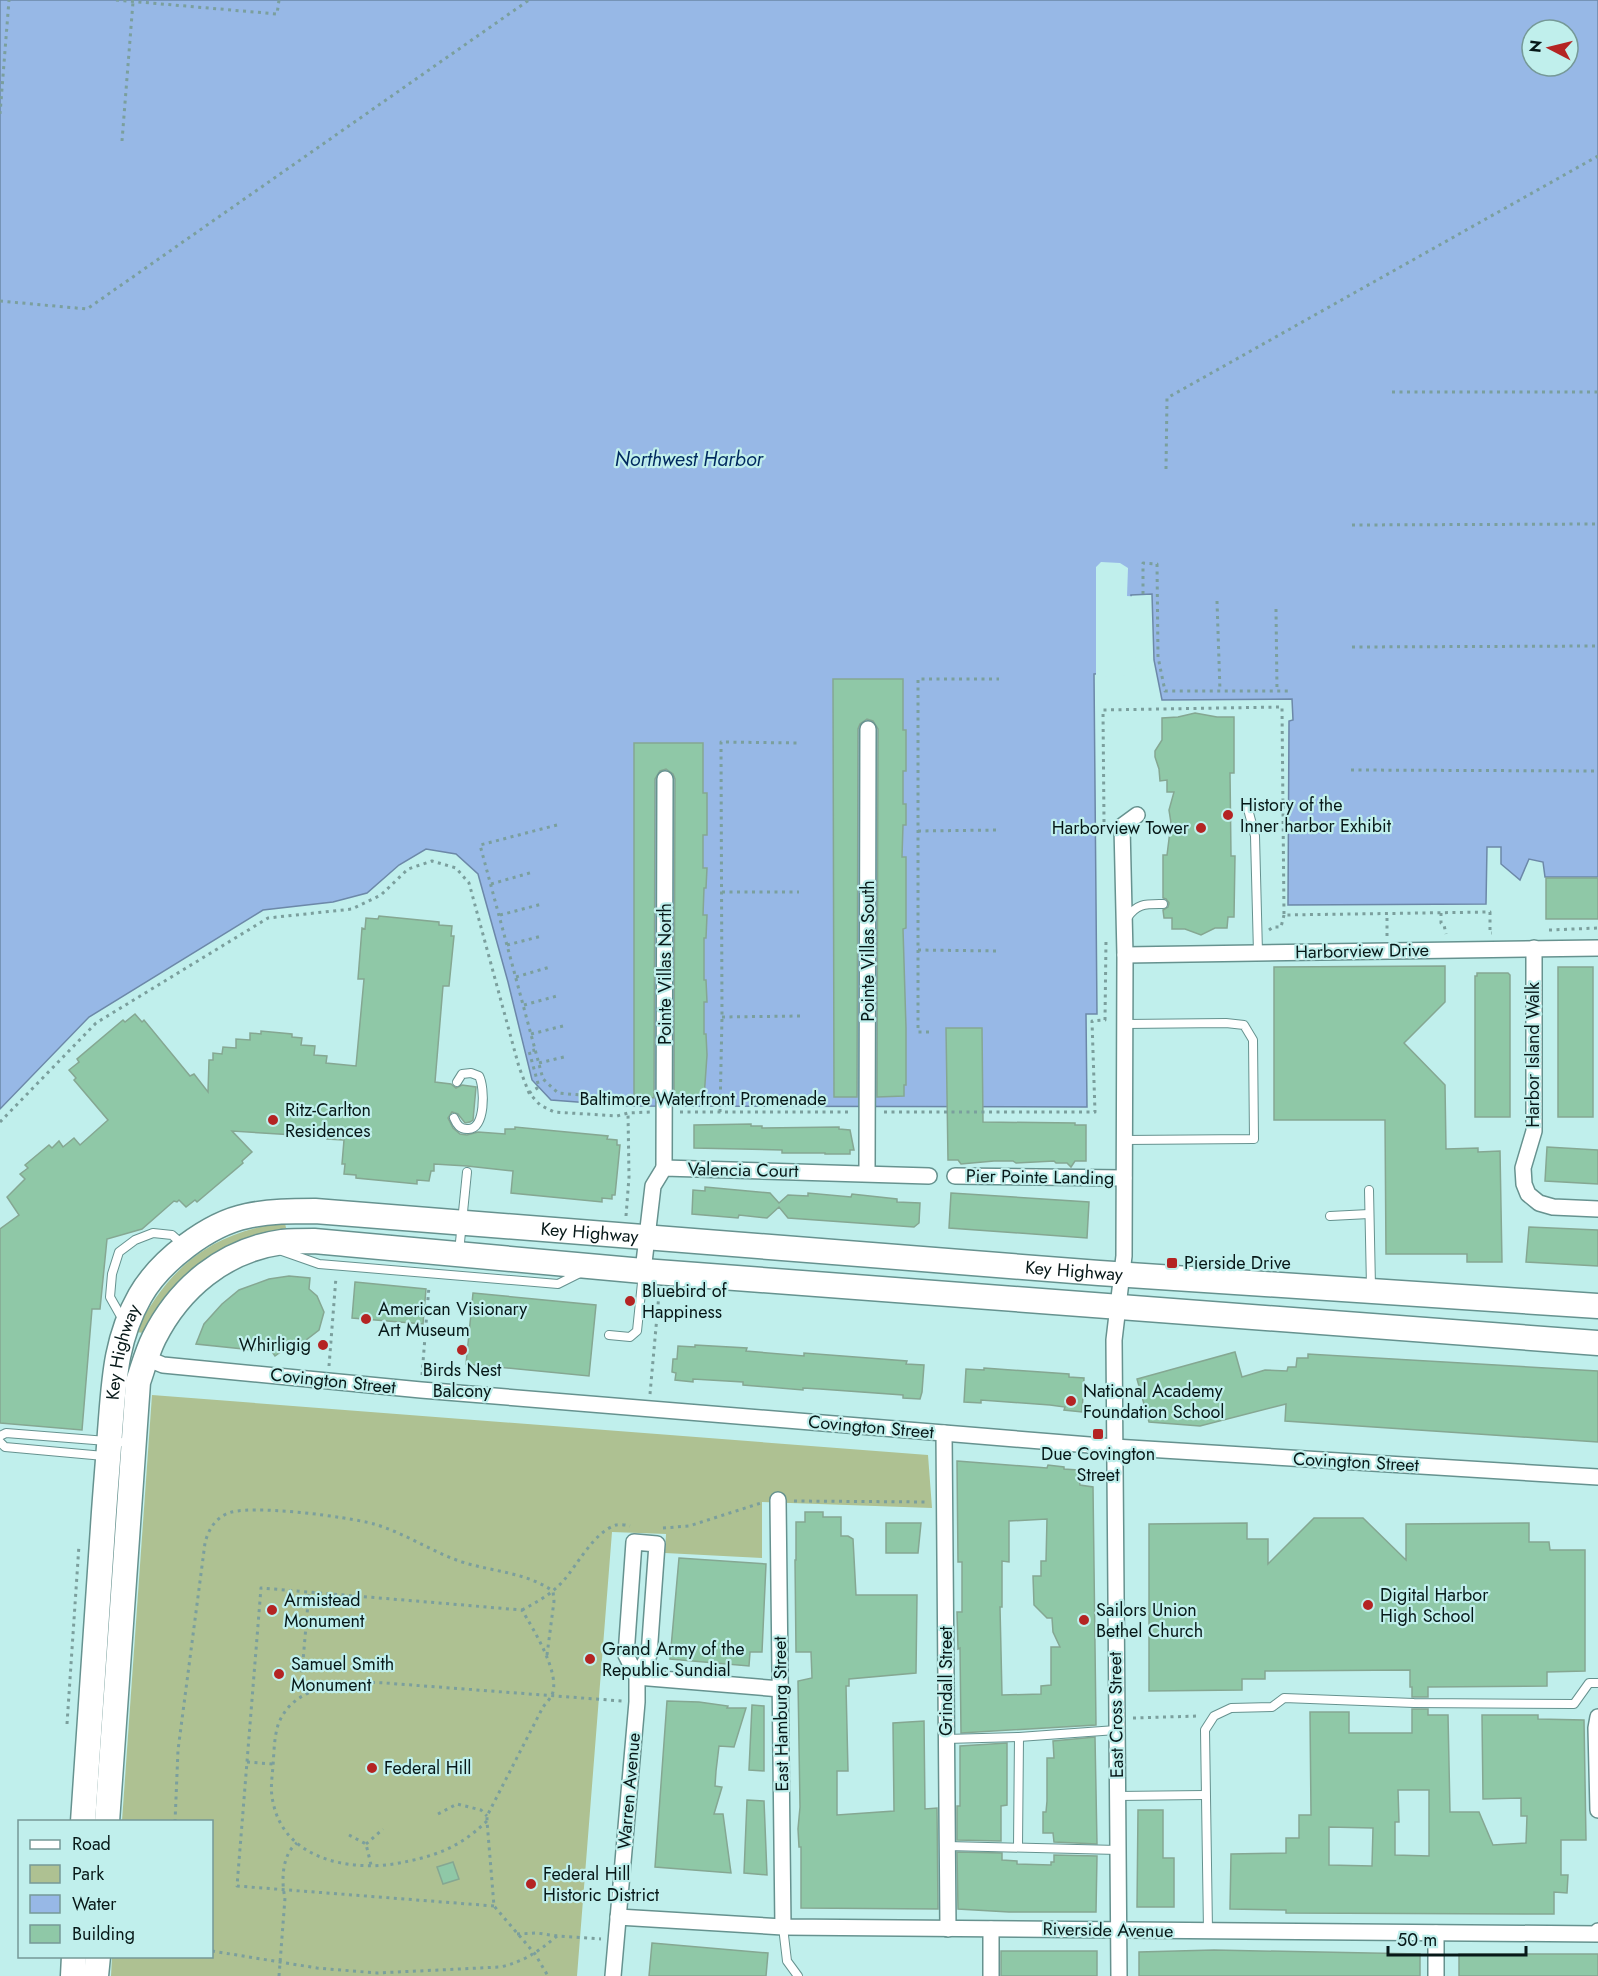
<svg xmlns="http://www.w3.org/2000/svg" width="1598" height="1976" font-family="Jost,sans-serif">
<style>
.green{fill:#aec192}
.water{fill:#97b8e6;stroke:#6c88a8;stroke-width:1.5;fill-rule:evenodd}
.pier{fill:#c0efec}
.building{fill:#8fc8a7;stroke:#85a792;stroke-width:1.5;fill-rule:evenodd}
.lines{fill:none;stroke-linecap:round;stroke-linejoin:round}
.service-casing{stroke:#66928f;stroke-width:10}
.minor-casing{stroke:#66928f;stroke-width:18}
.primary-casing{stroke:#66928f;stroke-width:27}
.path{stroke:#7b9f9d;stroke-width:3;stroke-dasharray:3 4.5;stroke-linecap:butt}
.service{stroke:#fff;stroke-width:8}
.minor{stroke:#fff;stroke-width:15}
.primary{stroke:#fff;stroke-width:24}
.poi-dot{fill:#b42423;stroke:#c0efec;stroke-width:2}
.labels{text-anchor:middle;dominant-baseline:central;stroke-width:4.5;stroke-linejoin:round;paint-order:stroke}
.poi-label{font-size:18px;fill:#071818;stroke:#c0efec;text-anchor:start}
.street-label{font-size:18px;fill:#071818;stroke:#c0efec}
.water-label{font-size:20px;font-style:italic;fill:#00295f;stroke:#c0efec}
</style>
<rect width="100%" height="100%" fill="#c0efec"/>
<g class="green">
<path d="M285,1223l1,5c-19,6 -40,11 -58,19 -38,18 -65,50 -84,86l-8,-1c32,-65 77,-101 149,-109z"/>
<polygon points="152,1395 928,1455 932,1508 762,1502 762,1558 665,1553 666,1534 612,1532 577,1976 111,1976 112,1957 212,1956 212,1822 122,1821"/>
</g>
<path class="water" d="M0,0h1598v877h-53l-2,-15 -14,-3 -9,21 -19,-16v-17h-14l-1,57 -198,1 1,-184 4,-1 -1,-21 -130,1 -8,-40 -2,-66 -21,1 2,77 -39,2 3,340h-11l1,93 -457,-1 -79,-6 -19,-20 -24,-98 -30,-108 -22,-20 -30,-5 -27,16 -32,28 -34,9 -70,8 -174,107 -89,92zM1532,30h36v36h-36z"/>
<polygon class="pier" points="1101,562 1120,563 1128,568 1127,596 1144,597 1134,598 1136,673 1133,675 1097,677 1096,708 1096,567"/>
<g class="building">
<polygon points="833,679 903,679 903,730 906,730 906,771 903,771 903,804 906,804 906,825 903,825 902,857 906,857 906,928 903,929 906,1028 906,1085 904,1085 904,1096 877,1097 878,729 873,721 867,719 860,724 858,729 857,1097 834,1097"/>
<polygon points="1195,713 1217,717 1234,717 1234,773 1230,773 1231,856 1235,856 1234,917 1228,917 1227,928 1215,928 1201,935 1185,929 1172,929 1172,918 1164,918 1163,910 1168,907 1169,903 1166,899 1163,898 1163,855 1167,855 1171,823 1169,810 1174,792 1167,792 1167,780 1160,781 1159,769 1155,757 1155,751 1162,740 1162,718 1178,717"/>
<polygon points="634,743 703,743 703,793 707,793 707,835 703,835 703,868 707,868 706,888 704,888 703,915 707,915 706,938 704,938 704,980 706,980 707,1002 704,1002 704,1034 706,1034 707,1055 704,1098 674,1095 675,779 673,774 666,769 660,771 655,779 654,1098 634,1095"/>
<rect x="1546" y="878" width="52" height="41"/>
<polygon points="379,916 439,922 439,925 452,926 451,936 454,936 449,986 443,986 435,1082 451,1084 456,1088 462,1085 476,1087 473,1120 470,1122 465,1123 458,1114 452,1112 448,1118 453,1128 460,1134 467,1135 478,1132 505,1134 505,1129 515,1129 515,1127 608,1136 607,1139 617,1140 617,1145 620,1145 615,1195 612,1195 612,1199 602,1198 602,1202 511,1193 513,1171 467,1166 434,1164 434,1171 431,1171 429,1181 417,1180 417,1184 356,1178 356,1175 344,1174 345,1164 342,1164 344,1140 327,1139 327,1137 232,1131 252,1152 242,1161 243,1163 197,1202 195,1200 186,1207 179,1200 177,1202 174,1201 142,1229 107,1239 100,1309 92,1309 82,1430 0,1423 0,1229 19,1215 7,1197 25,1179 20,1174 28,1168 25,1165 49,1145 52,1148 59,1141 63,1147 74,1138 80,1145 108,1120 74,1080 76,1078 69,1070 79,1062 77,1059 123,1020 125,1022 135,1014 142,1022 144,1020 190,1076 194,1074 208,1092 209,1060 213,1060 213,1053 222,1054 223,1047 236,1048 236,1039 250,1040 250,1033 261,1034 261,1031 292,1034 292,1037 302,1038 301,1045 315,1046 314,1055 327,1056 326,1063 356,1066 364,979 358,979 362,928 365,929 366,918 378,919"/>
<polygon points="1445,966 1445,1002 1404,1043 1445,1085 1446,1149 1478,1148 1478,1152 1500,1151 1502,1262 1467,1262 1467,1254 1386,1254 1385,1120 1274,1120 1274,967"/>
<rect x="1558" y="967" width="35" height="150"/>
<polygon points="1477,973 1508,973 1510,975 1510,1117 1475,1117 1475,976 1477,976"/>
<polygon points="946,1028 982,1028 983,1122 1075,1123 1075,1125 1086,1125 1086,1161 1075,1161 1071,1167 1067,1163 1056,1163 1054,1161 1016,1163 1013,1161 994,1161 961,1164 958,1160 948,1160"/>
<polygon points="751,1124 751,1126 762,1126 762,1128 839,1127 839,1129 850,1130 854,1150 850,1150 850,1154 825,1154 825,1153 782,1153 782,1150 694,1148 694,1125"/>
<polygon points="1547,1147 1598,1150 1598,1184 1545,1181"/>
<polygon points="705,1187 770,1193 779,1203 788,1195 808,1196 808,1193 851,1197 852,1194 897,1199 897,1202 920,1203 919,1223 914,1227 788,1218 779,1207 767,1218 739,1215 738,1218 692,1214 693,1190 705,1191"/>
<polygon points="951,1193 1089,1202 1087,1238 949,1228"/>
<polygon points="1529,1227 1598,1230 1598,1266 1526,1262"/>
<polygon points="289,1276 310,1278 309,1289 317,1296 324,1312 319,1330 301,1344 300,1352 282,1351 275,1356 268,1346 253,1350 196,1344 204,1324 222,1304 239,1290 269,1279"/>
<polygon points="355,1282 426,1289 423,1324 352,1318"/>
<polygon points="473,1293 596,1305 589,1376 466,1364"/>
<polygon points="695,1345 747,1348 746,1351 804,1356 804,1353 907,1361 906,1364 924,1365 922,1392 920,1399 903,1398 903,1395 820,1389 803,1388 803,1390 743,1385 743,1382 693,1379 693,1382 675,1380 676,1373 672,1372 673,1359 677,1359 678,1346 695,1347"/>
<polygon points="1235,1352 1242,1377 1265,1370 1287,1371 1288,1367 1296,1367 1297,1358 1308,1358 1308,1354 1598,1371 1598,1442 1285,1421 1286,1404 1200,1426 1149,1422 1137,1379"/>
<polygon points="984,1368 1069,1374 1069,1377 1084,1378 1082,1412 1064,1410 1065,1407 1050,1405 981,1400 981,1403 964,1402 966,1369 984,1370"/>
<path d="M957,1461l90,7 1,-3 16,2v2l14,1 2,15 13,2 3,238 -135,8 -1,-85 -2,1 -1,-37h5v-50h-4zM1047,1519l-1,42h-5v15h-8l1,29 13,13h5l1,14 7,15h-9v38l-10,1v8l-39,1 -2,-88h2v-46l7,1v-41z"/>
<polygon points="805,1512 823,1512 823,1517 841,1517 841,1536 848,1536 853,1539 856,1595 917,1595 916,1673 849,1679 849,1686 846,1686 848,1771 837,1771 837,1815 894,1811 893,1723 924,1721 925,1809 937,1808 938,1909 801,1908 801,1847 799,1847 798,1829 800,1807 798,1681 812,1678 811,1652 796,1652 795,1560 796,1560 796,1522 805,1522"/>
<polygon points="1314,1518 1363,1518 1406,1560 1406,1524 1529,1523 1529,1542 1549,1542 1550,1550 1585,1550 1585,1671 1547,1672 1547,1686 1428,1687 1428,1697 1412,1697 1412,1687 1410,1687 1410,1670 1265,1671 1265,1679 1242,1679 1242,1690 1149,1691 1149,1524 1247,1523 1247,1539 1268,1539 1268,1564"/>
<polygon points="886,1523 921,1523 918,1553 886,1553"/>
<polygon points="679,1558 766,1564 762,1652 750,1652 749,1666 670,1659"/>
<polygon points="667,1701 699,1702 728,1706 727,1708 746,1708 734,1747 719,1746 716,1771 715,1786 722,1787 714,1814 723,1814 731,1873 655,1867"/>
<polygon points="752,1705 764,1706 764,1771 749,1770"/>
<path d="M1412,1709h16v6h20l2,97h29l14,33 33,-2 1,-27h-6v-18l-38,1 -1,-84h56v4l46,1 2,120h-25v35h7l-1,18 -13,-1v22l-268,-1v-3l-56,-1 1,-55 55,-1v-15h13v-23h12l-1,-103h39v21h63zM1398,1790h31v66l-34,-1v-33h4zM1329,1827l44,1 -1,38 -43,-1z"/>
<polygon points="1095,1737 1097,1844 1054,1842 1053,1833 1043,1833 1043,1812 1046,1812 1047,1801 1047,1758 1054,1758 1053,1741"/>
<polygon points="1007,1743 1007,1805 1001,1806 1001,1841 957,1840 957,1806 960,1806 960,1746"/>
<polygon points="747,1800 764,1801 767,1875 744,1873"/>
<polygon points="1138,1810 1163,1810 1163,1858 1174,1858 1174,1907 1137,1907"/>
<polygon points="957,1852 1002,1853 1002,1860 1017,1861 1017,1864 1051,1865 1051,1862 1054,1862 1054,1855 1097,1856 1096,1912 1009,1912 958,1909"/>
<polygon points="453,1862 459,1879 443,1884 437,1867"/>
<polygon points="652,1943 768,1953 766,1976 649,1976"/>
<polygon points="1214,1950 1420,1954 1420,1976 1139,1976 1139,1952"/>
<rect x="1001" y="1951" width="96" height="25"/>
<rect x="1459" y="1954" width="139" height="22"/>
</g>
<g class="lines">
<defs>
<g id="service">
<polyline points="1248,809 1255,836 1258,953"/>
<path d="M1127,918c10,-15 19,-14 36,-14"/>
<path d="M454,1118c3,7 6,11 13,11 19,2 18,-42 12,-53l-8,-3 -9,1 -5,8"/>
<polyline points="1124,1140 1254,1139 1253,1040 1244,1025 1226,1023 1125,1024"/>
<polyline points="1369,1190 1371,1287"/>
<polyline points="1330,1216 1369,1214"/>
<polyline points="279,1250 319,1264 558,1284 582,1272"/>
<polyline points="459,1252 467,1172"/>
<polyline points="123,1320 110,1297 112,1274 119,1252 135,1240 153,1233 172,1235 182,1244"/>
<polyline points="609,1335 630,1337 637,1331 643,1273"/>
<polyline points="0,1436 6,1433 132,1443"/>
<polyline points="0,1442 5,1447 104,1456"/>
<polyline points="946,1739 1019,1737"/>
<polyline points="1117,1796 1205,1795"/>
<polyline points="947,1846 1118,1850"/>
<polyline points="1018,1847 1019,1737 1116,1730"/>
<polyline points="783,1927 787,1961 798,1976"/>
<polyline points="1208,1931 1205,1730 1214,1716 1231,1708 1272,1707 1284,1698 1414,1703 1574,1704 1589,1683 1598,1683"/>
</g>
<g id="minor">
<polyline points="1534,948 1534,1131 1523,1168 1524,1184 1528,1194 1539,1203 1553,1207 1598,1209"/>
<polyline points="1125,955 1598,948"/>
<polyline points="664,1168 665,779"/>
<polyline points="867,1173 868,729"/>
<polyline points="955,1176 1124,1178"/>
<polyline points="643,1271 653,1186 664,1168 929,1176"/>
<polyline points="146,1358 163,1365 421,1390 1114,1447 1598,1477"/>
<polyline points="944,1433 948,1929"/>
<polyline points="778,1500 783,1927"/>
<polyline points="637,1677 781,1689"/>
<polyline points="1598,1717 1596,1728 1598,1810"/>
<polyline points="618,1917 783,1927 1598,1934 1598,1931"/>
<polyline points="991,1929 991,1976"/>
<polyline points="1436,1933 1436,1976"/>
<polyline points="613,1976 637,1702 637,1677 626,1655 634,1542 657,1544 649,1655 637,1677"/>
<polyline points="1119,1976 1114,1340 1124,1256 1125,955 1122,826 1137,815"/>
</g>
<g id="primary">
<path id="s1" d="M83,1822c7,-99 14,-197 20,-295 2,-32 5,-64 7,-95 4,-50 5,-92 30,-136 20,-35 68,-72 107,-80 23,-5 45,-5 68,-5l784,62 499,33"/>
<path d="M107,1822l31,-440c5,-14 9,-30 16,-44 25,-50 70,-88 128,-96 10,-1 21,-1 32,-1l329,30 955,72"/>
<polyline points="73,1976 74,1956"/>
<polyline points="96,1976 98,1956"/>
</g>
</defs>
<use href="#service" class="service-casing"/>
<use href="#minor" class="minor-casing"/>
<use href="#primary" class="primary-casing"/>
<g class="path">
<polyline points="116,0 277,14 279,0"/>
<polyline points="0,114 9,0"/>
<polyline points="122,141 133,2"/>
<polyline points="0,301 87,309 529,0"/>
<polyline points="1392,392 1598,392"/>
<polyline points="1166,469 1167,398 1598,156"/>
<polyline points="1352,525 1598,524"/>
<polyline points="1143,594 1143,563 1157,564 1158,657 1165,691 1289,691"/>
<polyline points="1217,601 1220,691"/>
<polyline points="1276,609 1277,691"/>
<polyline points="1352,647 1598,646"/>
<polyline points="1351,770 1598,771"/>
<polyline points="1104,822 1103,710 1282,707 1284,915 1490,912 1490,933 1492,933"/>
<polyline points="557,825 480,845 543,1079 558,1093 580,1095"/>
<polyline points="918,831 1000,830"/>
<polyline points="491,884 533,872"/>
<polyline points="722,892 799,892"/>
<polyline points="1441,913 1441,923 1444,925 1446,934"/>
<polyline points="500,915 542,904"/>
<polyline points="1269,930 1273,927 1281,927 1284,915"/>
<polyline points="1549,930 1598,928"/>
<polyline points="1387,936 1387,914"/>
<polyline points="507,945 542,936"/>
<polyline points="918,950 999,951"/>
<polyline points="516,977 550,967"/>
<polyline points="524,1005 557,996"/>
<polyline points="722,1017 801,1016"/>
<polyline points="929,1032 918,1032 918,679 999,679"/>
<polyline points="531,1034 563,1026"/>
<polyline points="539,1063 568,1056"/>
<polyline points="529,1093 539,1087 529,1051 535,1050"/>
<polyline points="680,1112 851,1112"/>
<polyline points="720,1112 722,1017 721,742 800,743"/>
<polyline points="884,1112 1095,1112 1092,1021 1105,1020 1106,940"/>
<polyline points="0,1122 96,1023 268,918 352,909 381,895 408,869 432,861 456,868 469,883 519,1067 529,1093 540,1105 554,1112 617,1116 628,1113 650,1112"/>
<polyline points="626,1216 629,1177 628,1113"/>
<polyline points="329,1366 336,1277"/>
<polyline points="422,1375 429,1286"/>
<polyline points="650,1394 659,1294"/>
<polyline points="794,1501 928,1502"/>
<polyline points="663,1528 689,1526 761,1503"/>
<path d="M522,1610c15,-8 30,-16 42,-30 14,-16 30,-48 52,-55 4,-1 10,0 14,1"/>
<polyline points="547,1655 554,1601 553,1591"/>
<polyline points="307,1694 302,1672 309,1592"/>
<polyline points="1133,1718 1199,1716"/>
<polyline points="67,1724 79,1545"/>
<polyline points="247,1762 273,1764"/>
<polyline points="438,1814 457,1804 481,1810 487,1816"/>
<path d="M487,1821c-29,28 -54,36 -93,43 -48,7 -110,-6 -121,-62 -3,-12 -1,-24 0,-36 1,-13 1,-28 5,-41 15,-42 70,-44 107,-42l237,18"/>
<path d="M175,1822l3,-72 27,-207c3,-12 9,-23 21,-29 21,-11 123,3 148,10 31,9 58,28 88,38 32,10 63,10 91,29"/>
<polyline points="349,1835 366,1844 371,1865"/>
<polyline points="366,1844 383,1829"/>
<path d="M494,1906l-257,-20 24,-298 261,22c11,19 39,63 30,85 -2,4 -6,8 -9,12l-56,109v5l7,85 41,48 13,22"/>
<polyline points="517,1934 537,1933 557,1936"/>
<path d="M212,1951l105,17 60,5 123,-6c23,-5 38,-15 57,-31l44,3"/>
<path d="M279,1976l6,-78c-4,-17 -3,-44 12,-55"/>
</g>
<use href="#service" class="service"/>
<use href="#minor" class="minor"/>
<use href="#primary" class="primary"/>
</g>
<g class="poi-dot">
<circle cx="1228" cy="815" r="6"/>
<circle cx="1201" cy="828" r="6"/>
<circle cx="273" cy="1120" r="6"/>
<rect x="1166" y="1257" width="12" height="12" rx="3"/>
<circle cx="630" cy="1301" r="6"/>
<circle cx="366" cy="1319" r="6"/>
<circle cx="323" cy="1345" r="6"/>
<circle cx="462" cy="1350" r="6"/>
<circle cx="1071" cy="1401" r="6"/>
<rect x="1092" y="1428" width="12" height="12" rx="3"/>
<circle cx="1368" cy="1605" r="6"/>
<circle cx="272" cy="1610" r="6"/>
<circle cx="1084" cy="1620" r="6"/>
<circle cx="590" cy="1659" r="6"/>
<circle cx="279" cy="1674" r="6"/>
<circle cx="372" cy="1768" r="6"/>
<circle cx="531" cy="1884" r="6"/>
</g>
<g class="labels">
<g class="poi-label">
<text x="1240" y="805">History of the<tspan x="1240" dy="21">Inner harbor Exhibit</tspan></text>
<text x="1189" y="828" text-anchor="end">Harborview Tower</text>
<text x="285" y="1110">Ritz-Carlton<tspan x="285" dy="21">Residences</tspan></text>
<text x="1184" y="1263">Pierside Drive</text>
<text x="642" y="1291">Bluebird of<tspan x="642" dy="21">Happiness</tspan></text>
<text x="378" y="1309">American Visionary<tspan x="378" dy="21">Art Museum</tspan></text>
<text x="311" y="1345" text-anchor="end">Whirligig</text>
<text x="462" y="1370" text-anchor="middle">Birds Nest<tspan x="462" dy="21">Balcony</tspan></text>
<text x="1083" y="1391">National Academy<tspan x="1083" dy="21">Foundation School</tspan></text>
<text x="1098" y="1454" text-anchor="middle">Due Covington<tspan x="1098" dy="21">Street</tspan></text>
<text x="1380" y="1595">Digital Harbor<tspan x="1380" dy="21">High School</tspan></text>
<text x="284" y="1600">Armistead<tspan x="284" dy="21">Monument</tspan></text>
<text x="1096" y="1610">Sailors Union<tspan x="1096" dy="21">Bethel Church</tspan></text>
<text x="602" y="1649">Grand Army of the<tspan x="602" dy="21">Republic Sundial</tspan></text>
<text x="291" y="1664">Samuel Smith<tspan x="291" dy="21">Monument</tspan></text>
<text x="384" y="1768">Federal Hill</text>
<text x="543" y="1874">Federal Hill<tspan x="543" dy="21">Historic District</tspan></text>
</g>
<g class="street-label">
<text transform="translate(868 951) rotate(-90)">Pointe Villas South</text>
<text transform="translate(1362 951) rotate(-1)">Harborview Drive</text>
<text transform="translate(665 974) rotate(-90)">Pointe Villas North</text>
<text transform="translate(1533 1055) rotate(-90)">Harbor Island Walk</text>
<text x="703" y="1099">Baltimore Waterfront Promenade</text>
<text transform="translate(743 1170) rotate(1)">Valencia Court</text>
<text transform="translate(1040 1177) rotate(1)">Pier Pointe Landing</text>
<text stroke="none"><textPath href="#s1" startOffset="1012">Key Highway</textPath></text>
<text stroke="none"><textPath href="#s1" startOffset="1498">Key Highway</textPath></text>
<text stroke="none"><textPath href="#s1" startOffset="472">Key Highway</textPath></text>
<text transform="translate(333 1381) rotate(6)">Covington Street</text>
<text transform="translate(871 1427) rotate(5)">Covington Street</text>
<text transform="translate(1356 1462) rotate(3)">Covington Street</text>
<text transform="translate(946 1681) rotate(-90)">Grindall Street</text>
<text transform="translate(781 1714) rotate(-91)">East Hamburg Street</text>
<text transform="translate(1116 1715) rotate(-91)">East Cross Street</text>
<text transform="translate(629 1791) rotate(-85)">Warren Avenue</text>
<text transform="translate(1108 1930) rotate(1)">Riverside Avenue</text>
</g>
<g class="water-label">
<text x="689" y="459">Northwest Harbor</text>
</g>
</g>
<rect x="18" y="1820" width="195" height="138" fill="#c0efec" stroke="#769997" stroke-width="1.5"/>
<rect x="30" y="1840" width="30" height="9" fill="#ffffff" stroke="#769997" stroke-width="1.5"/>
<text x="72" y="1850" font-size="18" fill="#071818">Road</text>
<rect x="30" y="1865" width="30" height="18" fill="#aec192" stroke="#769997" stroke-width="1.5"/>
<text x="72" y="1880" font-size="18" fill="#071818">Park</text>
<rect x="30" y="1895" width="30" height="18" fill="#97b8e6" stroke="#769997" stroke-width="1.5"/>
<text x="72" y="1910" font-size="18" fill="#071818">Water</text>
<rect x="30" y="1925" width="30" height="18" fill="#8fc8a7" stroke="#769997" stroke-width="1.5"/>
<text x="72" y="1940" font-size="18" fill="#071818">Building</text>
<g transform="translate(1550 48) rotate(277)"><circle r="28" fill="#c0efec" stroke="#769997" stroke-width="1.5"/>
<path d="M0-4.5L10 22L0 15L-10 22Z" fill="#b42423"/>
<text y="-9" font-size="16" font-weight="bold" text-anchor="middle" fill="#071818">N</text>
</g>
<path d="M1388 1946v9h138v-9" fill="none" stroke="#071818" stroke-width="3"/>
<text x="1397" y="1946" font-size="18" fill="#071818" stroke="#c0efec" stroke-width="4.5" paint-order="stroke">50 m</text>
</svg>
